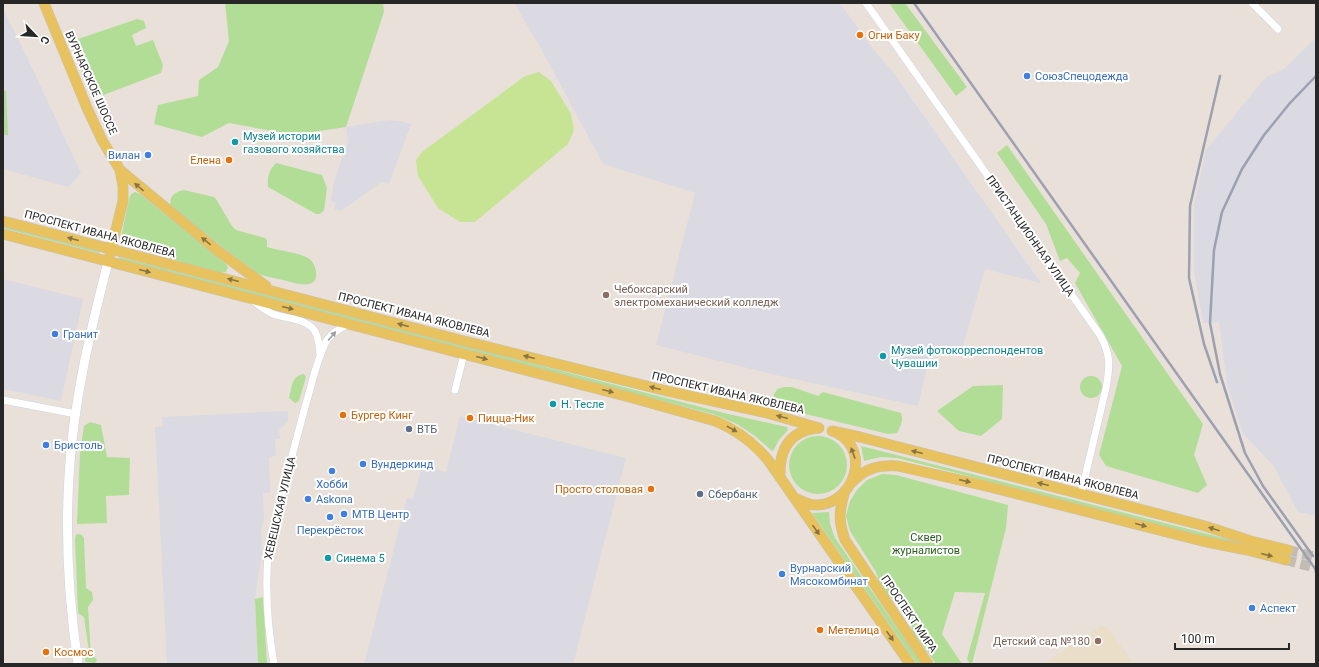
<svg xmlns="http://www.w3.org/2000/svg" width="1319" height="667" font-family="Roboto,sans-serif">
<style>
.industrial{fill:#dbd9e1}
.education{fill:#eadec9}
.green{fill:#b2dd97}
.pitch{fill:#c6e493}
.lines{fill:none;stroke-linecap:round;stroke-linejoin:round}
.primary-tunnel{stroke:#c2bcb5;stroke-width:10;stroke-dasharray:10 5;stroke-linecap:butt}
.street-casing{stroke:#ced2e0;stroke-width:8}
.secondary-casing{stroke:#ced2e0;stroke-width:10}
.primary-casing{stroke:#c3c3c3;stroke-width:11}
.street{stroke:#fff;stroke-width:7}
.secondary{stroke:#fff;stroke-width:9}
.primary{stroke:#e8c25f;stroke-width:10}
.rail{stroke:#9ca0b0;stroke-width:2.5}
.oneway{fill:#887443}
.oneway2{fill:#9e9e9e}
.food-dot{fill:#e8710a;stroke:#fff;stroke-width:1.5}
.shop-dot{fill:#3f7fe0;stroke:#fff;stroke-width:1.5}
.culture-dot{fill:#0f9aa8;stroke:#fff;stroke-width:1.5}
.education-dot{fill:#8d6e63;stroke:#fff;stroke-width:1.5}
.service-dot{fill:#5c6f8a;stroke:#fff;stroke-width:1.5}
.labels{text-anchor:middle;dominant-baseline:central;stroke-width:4;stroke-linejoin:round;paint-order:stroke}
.food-label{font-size:11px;fill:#c56008;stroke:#fff;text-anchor:start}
.shop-label{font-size:11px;fill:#366cbe;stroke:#fff;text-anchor:start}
.street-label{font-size:11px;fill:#272727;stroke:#fff}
.culture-label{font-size:11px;fill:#0d838f;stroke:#fff;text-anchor:start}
.education-label{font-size:11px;fill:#785e54;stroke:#fff;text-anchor:start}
.service-label{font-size:11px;fill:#4e5e75;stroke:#fff;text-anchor:start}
.park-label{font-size:11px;fill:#2d5e1d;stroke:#fff}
</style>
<rect width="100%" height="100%" fill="#e9e1d9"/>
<g class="industrial">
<polygon points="514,3 840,3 873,49 893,72 1041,283 985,269 961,353 932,346 918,406 771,374 656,345 695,193 603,164 539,45"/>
<polygon points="3,9 25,53 81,173 68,187 3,169"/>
<polygon points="1316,38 1316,516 1298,512 1273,465 1243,434 1227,384 1219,322 1203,323 1194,271 1194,205 1206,150 1266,77 1284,69"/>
<polygon points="389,120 404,122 411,124 389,184 382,182 341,211 334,209 336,203 331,201 334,181 348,142 346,127"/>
<polygon points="3,279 83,299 61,401 3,389"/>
<polygon points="288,411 288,421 279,430 280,439 275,439 276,456 269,457 270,493 263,493 264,519 261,531 262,552 255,599 258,664 167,664 155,427 163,427 162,417"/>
<polygon points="460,416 626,458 573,664 364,664 407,498 413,499 422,466 446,472"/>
</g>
<polygon class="education" points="1101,626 1108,628 1134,664 1043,664"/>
<g class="green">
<polygon points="225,3 383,3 384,12 346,127 299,134 272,131 229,123 202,137 154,124 158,105 198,96 199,80 218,67 229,41"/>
<polygon points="889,3 905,3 967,87 956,96"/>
<polygon points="137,19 144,21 146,28 132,35 136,46 153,40 163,65 161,73 101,96 91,94 73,47 78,39"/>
<polygon points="3,91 6,91 8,135 3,135"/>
<polygon points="1007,145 1203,424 1194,455 1207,485 1198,493 1106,466 1099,455 1122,366 1075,283 1080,273 1067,258 1060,261 1046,224 997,153"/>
<path d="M276,163l46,12 5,13 -3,22 -4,4h-4l-48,-27c-1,-10 1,-17 8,-24z"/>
<path d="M184,190l30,7 2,2 16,27 4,4 29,8 2,2v7c10,3 33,6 41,11 5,3 7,8 8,13 3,21 -22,12 -33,9 -10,-2 -20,-4 -29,-8l-83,-65c-3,-11 4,-15 13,-17z"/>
<path d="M135,192l5,2 85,69 3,4 -2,5 -7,1 -88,-26c-6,-3 -9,-7 -9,-14l7,-34 2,-5z"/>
<polygon points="3,225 100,251 99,253 3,228"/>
<polygon points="119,257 724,413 787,427 788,430 779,440 773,451 771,450 755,436 737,424 713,414 119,260"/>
<path d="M304,374l2,3 -7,24 -4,2 -6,-5c3,-11 2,-22 15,-24z"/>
<circle cx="1091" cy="387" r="11"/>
<polygon points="1003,385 1002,419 981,436 959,431 937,411 973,386"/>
<path d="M785,387h7l26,9 5,-4 78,21c3,6 -1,15 -4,20l-9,1 -107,-26c-6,-3 -10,-11 -5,-17 2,-3 6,-4 9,-4z"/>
<polygon points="90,422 101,425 107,457 130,458 129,495 106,496 107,523 77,524 80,453 84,426"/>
<circle cx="818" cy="465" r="29"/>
<polygon points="861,446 1287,554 1286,557 897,458 881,457 864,461"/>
<polygon points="882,474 896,475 1008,505 1006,528 972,664 970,664 967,659 985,593 955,592 942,634 962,664 936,664 912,631 911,622 896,601 887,595 880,584 876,572 850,531 846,516 850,501 857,490 867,480"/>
<polygon points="829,512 830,524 835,538 922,664 917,664 812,513"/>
<polygon points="78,534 82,535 84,538 86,588 92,592 93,600 88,607 91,655 97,659 96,662 94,663 86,662 85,659 89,652 84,617 78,613 75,539 76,535"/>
<polygon points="263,597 267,664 258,664 255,599"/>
</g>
<polygon class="pitch" points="539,72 551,81 571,114 574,130 568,144 475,222 460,222 438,208 418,176 416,160 422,152 525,76"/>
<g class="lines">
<g class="primary-tunnel">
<polyline points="1288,550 1316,557"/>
<polyline points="1286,560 1316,568"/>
</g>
<defs>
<g id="street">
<path d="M866,3l234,332c11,20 10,31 6,53l-25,106"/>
<polyline points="1252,3 1278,29"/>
<path d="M252,300c7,5 13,11 21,14 13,5 32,4 41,16 5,6 5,16 6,24"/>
<polyline points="455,390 464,354"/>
<polyline points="3,400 76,414"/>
<path d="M274,664c-6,-35 -9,-73 -6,-109 3,-23 10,-47 16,-69 7,-26 14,-53 21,-79 7,-22 11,-47 22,-67 6,-8 13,-12 22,-16"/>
</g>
<path id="secondary" d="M78,664c-9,-62 -13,-125 -9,-188 4,-72 21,-144 39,-214"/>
<g id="primary">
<polyline points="44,3 87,108 102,140 120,170 123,186 123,201 110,254"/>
<polyline points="120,170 218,251 266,286"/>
<polyline points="3,221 460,340 667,391 767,413 819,428"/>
<path d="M3,234l626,163 86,24c22,9 38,21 53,39l142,204"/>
<polyline points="832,431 860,437 1205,526 1251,541 1288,550"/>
<path d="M780,477c-1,-27 9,-46 38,-49"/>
<path d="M851,483c15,-15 26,-18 47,-17l88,20 216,55 45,9 39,10"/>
<path d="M845,491c-6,19 -7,30 0,49l83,124"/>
<path d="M795,498c6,3 13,7 20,7 37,1 58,-53 22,-72"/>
</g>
</defs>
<use href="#street" class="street-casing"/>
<use href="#secondary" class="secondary-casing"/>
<use href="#primary" class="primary-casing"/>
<use href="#street" class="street"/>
<use href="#secondary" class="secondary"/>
<use href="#primary" class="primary"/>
<g class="rail">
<polyline points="914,3 1316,570"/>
<polyline points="1217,382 1204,344 1189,278 1190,206 1220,76"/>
<polyline points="1313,556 1263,486 1245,453 1220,374 1210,323 1214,250 1222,212 1242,169 1264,135 1290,103 1316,76"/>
</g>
</g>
<defs><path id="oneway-solid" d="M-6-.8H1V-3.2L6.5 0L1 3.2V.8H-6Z"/></defs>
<g class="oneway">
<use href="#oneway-solid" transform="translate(139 187) rotate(-140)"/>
<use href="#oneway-solid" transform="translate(73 239) rotate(-165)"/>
<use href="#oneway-solid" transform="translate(206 241) rotate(-141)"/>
<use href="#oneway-solid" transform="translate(145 271) rotate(15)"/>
<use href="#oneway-solid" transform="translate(233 280) rotate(-166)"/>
<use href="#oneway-solid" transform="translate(288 308) rotate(14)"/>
<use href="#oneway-solid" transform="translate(403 325) rotate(-165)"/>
<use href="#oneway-solid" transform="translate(529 357) rotate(-166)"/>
<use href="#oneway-solid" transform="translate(482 358) rotate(15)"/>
<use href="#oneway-solid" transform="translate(655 388) rotate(-166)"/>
<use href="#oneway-solid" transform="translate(608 391) rotate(15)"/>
<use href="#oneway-solid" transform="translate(782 417) rotate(-165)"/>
<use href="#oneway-solid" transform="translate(732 429) rotate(29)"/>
<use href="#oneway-solid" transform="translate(917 452) rotate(-166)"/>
<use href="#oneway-solid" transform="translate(853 453) rotate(-110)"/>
<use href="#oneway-solid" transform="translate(965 481) rotate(13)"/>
<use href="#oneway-solid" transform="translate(1043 484) rotate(-166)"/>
<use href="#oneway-solid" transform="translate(1141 525) rotate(15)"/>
<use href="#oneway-solid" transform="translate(1214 529) rotate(-162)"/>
<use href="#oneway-solid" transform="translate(816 530) rotate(55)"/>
<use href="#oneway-solid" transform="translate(1267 555) rotate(14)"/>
<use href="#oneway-solid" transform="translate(890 636) rotate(55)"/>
</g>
<use class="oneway2" href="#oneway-solid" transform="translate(332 336) rotate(-49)"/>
<g class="food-dot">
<circle cx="860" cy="35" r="4"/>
<circle cx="229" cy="160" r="4"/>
<circle cx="343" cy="415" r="4"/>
<circle cx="470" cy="418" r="4"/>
<circle cx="651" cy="489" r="4"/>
<circle cx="820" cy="630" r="4"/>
<circle cx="46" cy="652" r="4"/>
</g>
<g class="shop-dot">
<circle cx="1027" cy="76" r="4"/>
<circle cx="148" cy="155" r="4"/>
<circle cx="55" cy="334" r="4"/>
<circle cx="46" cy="445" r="4"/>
<circle cx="363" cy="464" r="4"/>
<circle cx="332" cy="471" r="4"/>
<circle cx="308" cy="499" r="4"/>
<circle cx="344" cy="514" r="4"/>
<circle cx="330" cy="517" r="4"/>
<circle cx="782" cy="574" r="4"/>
<circle cx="1252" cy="608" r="4"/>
</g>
<g class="culture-dot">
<circle cx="235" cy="142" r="4"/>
<circle cx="883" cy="356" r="4"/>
<circle cx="553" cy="404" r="4"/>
<circle cx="328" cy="558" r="4"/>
</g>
<g class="education-dot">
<circle cx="606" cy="295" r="4"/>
<circle cx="1098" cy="641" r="4"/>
</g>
<g class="service-dot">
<circle cx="409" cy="429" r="4"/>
<circle cx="700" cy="494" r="4"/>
</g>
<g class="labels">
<g class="food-label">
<text x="868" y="35">Огни Баку</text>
<text x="221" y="160" text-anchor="end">Елена</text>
<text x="351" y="415">Бургер Кинг</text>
<text x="478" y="418">Пицца-Ник</text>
<text x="643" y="489" text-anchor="end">Просто столовая</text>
<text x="828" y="630">Метелица</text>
<text x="54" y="652">Космос</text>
</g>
<g class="shop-label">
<text x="1035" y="76">СоюзСпецодежда</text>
<text x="140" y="155" text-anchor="end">Вилан</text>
<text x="63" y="334">Гранит</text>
<text x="54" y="445">Бристоль</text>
<text x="371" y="464">Вундеркинд</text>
<text x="332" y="484" text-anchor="middle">Хобби</text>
<text x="316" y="499">Askona</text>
<text x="352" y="514">МТВ Центр</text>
<text x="330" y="530" text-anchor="middle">Перекрёсток</text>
<text x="790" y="568">Вурнарский<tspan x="790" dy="13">Мясокомбинат</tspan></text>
<text x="1260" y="608">Аспект</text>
</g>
<g class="street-label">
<text transform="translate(91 83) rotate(66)">ВУРНАРСКОЕ ШОССЕ</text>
<text transform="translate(100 234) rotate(15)">ПРОСПЕКТ ИВАНА ЯКОВЛЕВА</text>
<text transform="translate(1030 236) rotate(55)">ПРИСТАНЦИОННАЯ УЛИЦА</text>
<text transform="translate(414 315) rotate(14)">ПРОСПЕКТ ИВАНА ЯКОВЛЕВА</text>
<text transform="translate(728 393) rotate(13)">ПРОСПЕКТ ИВАНА ЯКОВЛЕВА</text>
<text transform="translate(1063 477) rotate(14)">ПРОСПЕКТ ИВАНА ЯКОВЛЕВА</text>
<text transform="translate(280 508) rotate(-77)">ХЕВЕШСКАЯ УЛИЦА</text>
<text transform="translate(909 614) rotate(56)">ПРОСПЕКТ МИРА</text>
</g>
<g class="culture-label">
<text x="243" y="136">Музей истории<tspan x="243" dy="13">газового хозяйства</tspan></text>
<text x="891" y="350">Музей фотокорреспондентов<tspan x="891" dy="13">Чувашии</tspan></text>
<text x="561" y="404">Н. Тесле</text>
<text x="336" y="558">Синема 5</text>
</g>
<g class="education-label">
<text x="614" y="289">Чебоксарский<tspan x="614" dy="13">электромеханический колледж</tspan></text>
<text x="1090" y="641" text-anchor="end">Детский сад №180</text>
</g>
<g class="service-label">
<text x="417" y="429">ВТБ</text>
<text x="708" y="494">Сбербанк</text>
</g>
<g class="park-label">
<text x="926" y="537">Сквер<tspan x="926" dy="13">журналистов</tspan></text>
</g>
</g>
<rect width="1319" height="667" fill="none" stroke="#272727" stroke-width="8"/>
<g transform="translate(36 36) rotate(115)" stroke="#ffffff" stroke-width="3" paint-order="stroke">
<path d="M0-3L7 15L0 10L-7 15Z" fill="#272727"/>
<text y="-6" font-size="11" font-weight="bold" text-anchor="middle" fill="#272727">С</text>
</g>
<path d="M1175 643v6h114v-6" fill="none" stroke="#272727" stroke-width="2"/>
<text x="1181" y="643" font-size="12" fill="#272727" stroke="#ffffff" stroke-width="3" paint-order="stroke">100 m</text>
</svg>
